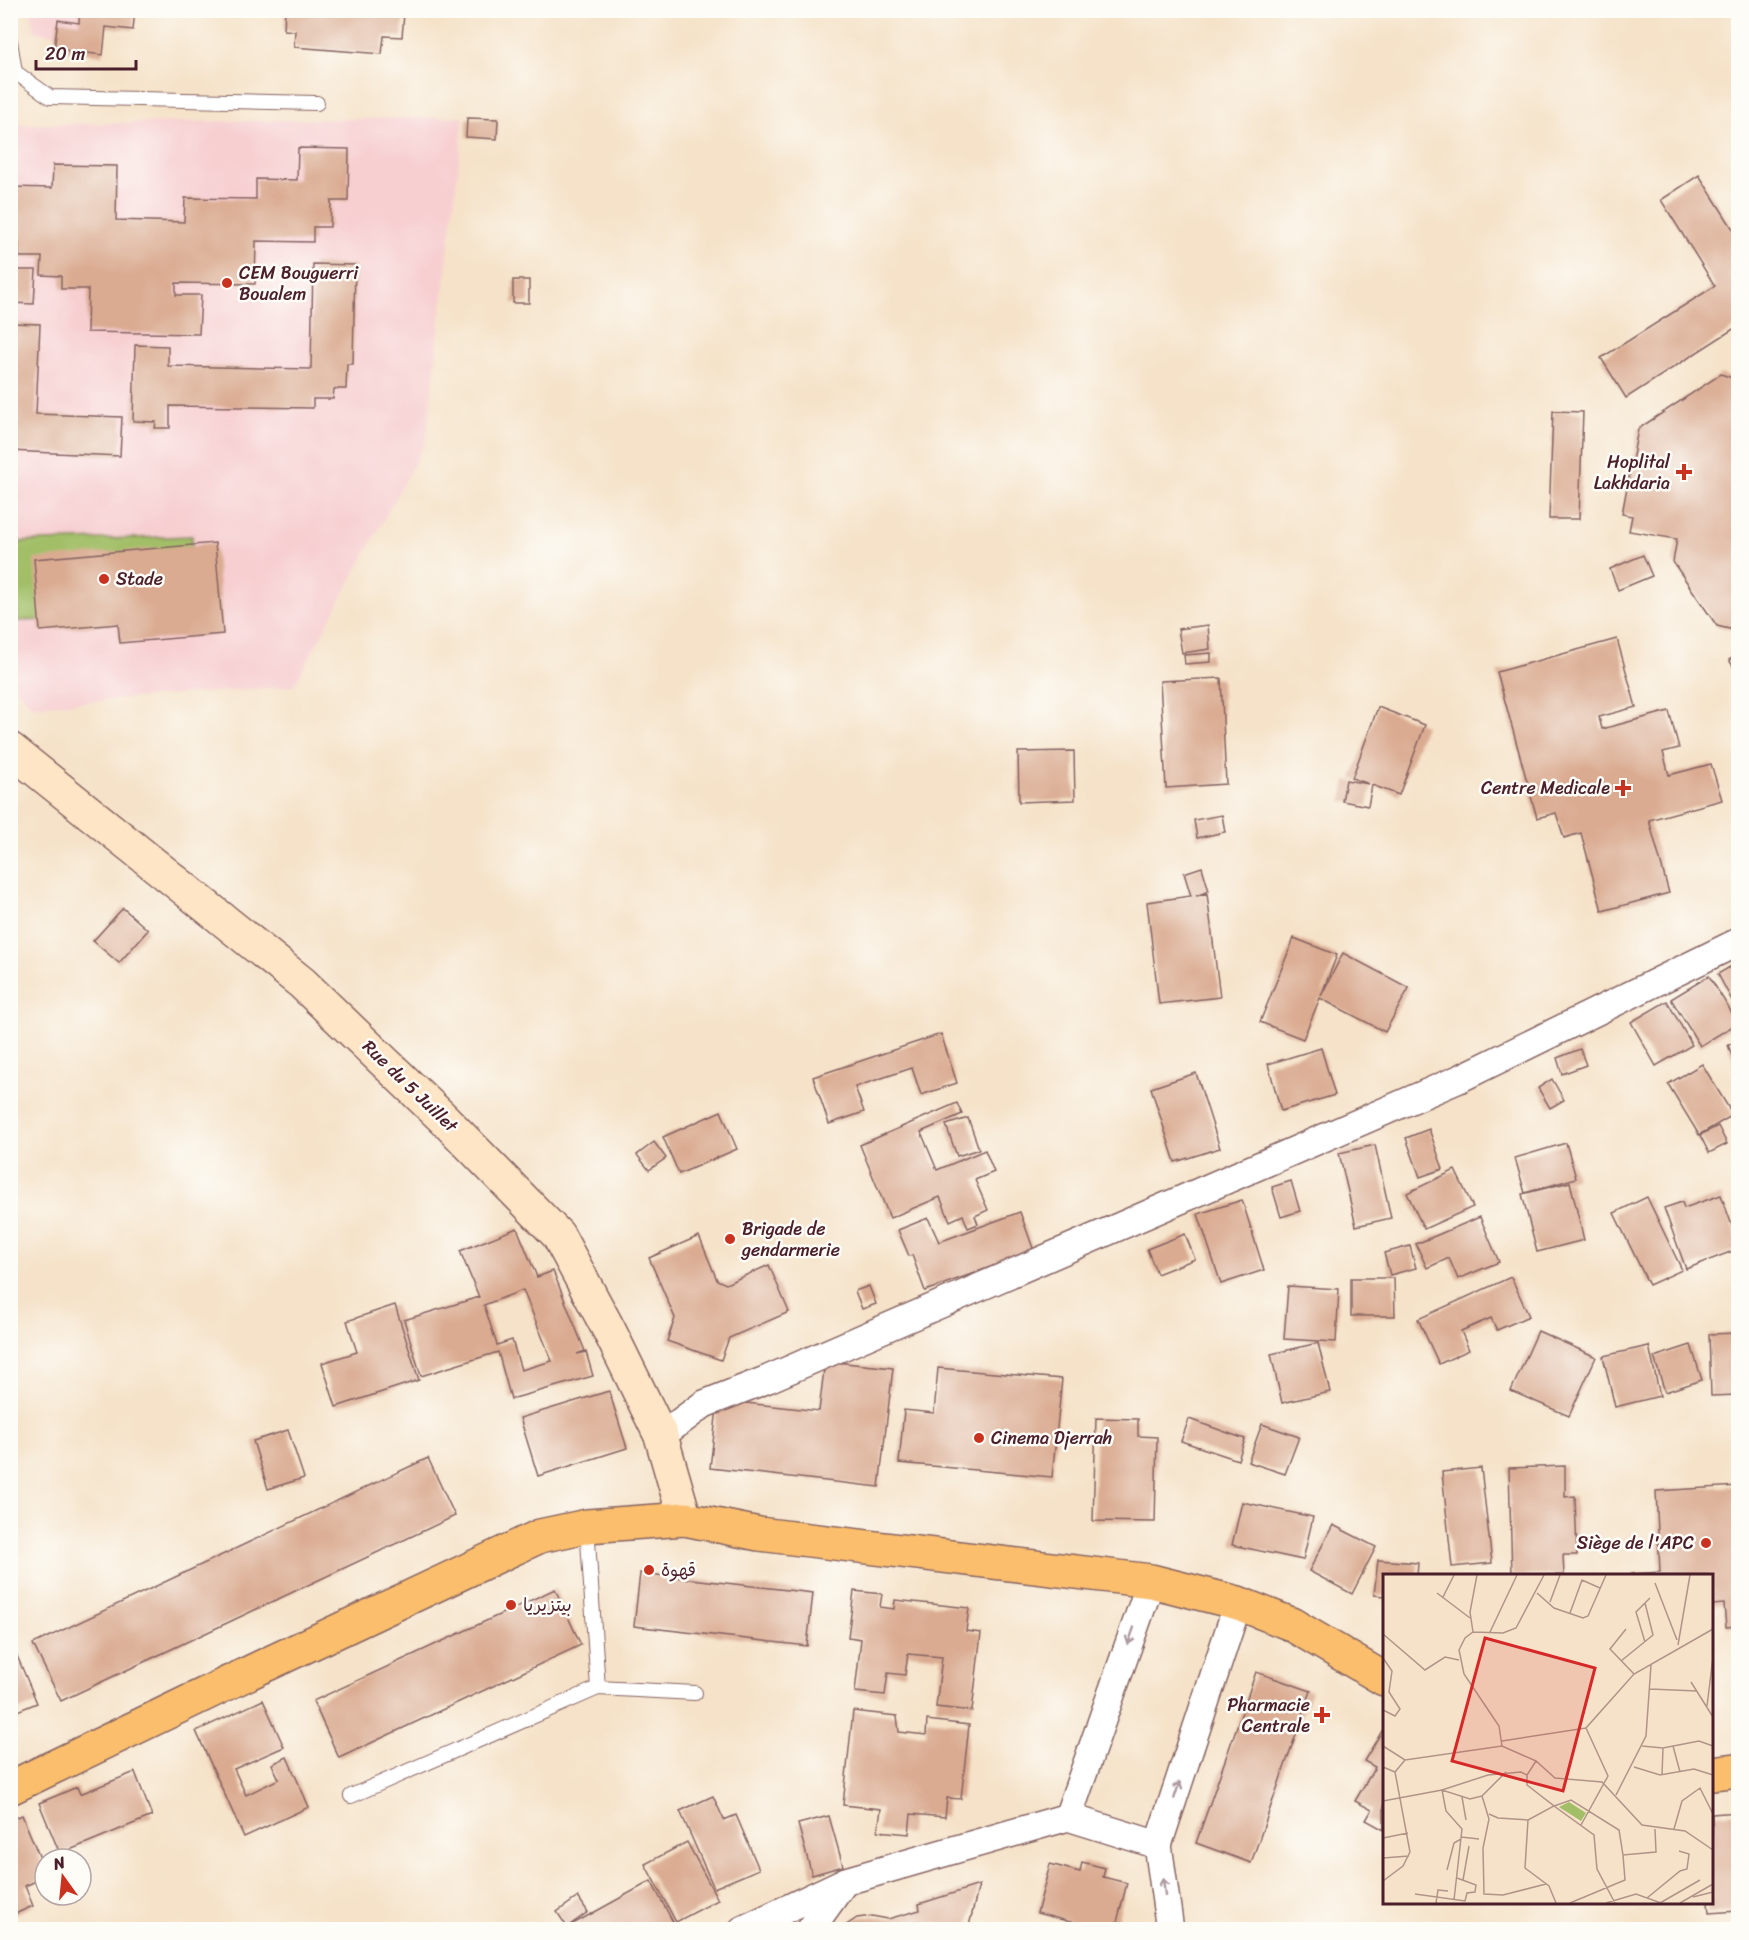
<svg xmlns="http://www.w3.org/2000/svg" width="1749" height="1940" font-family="Sriracha,'Playpen Sans Arabic',sans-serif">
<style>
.built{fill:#f7cfd1}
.green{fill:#a2bf67;stroke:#766f49;stroke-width:1.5}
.building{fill:#daab91;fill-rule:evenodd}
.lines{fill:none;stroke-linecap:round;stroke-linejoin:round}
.lane-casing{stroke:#866362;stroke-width:16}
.street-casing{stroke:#866362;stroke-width:30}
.secondary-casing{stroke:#866362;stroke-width:36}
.primary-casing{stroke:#866362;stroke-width:36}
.lane{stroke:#fff;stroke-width:14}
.street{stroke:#fff;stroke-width:27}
.secondary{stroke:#fde5c5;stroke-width:33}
.primary{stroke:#fabe6d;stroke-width:33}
.oneway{stroke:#ae9aa0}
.poi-dot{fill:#c8321e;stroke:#fdfcf7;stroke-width:2}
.labels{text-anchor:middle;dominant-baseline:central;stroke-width:5;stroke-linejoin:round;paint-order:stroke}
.poi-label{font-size:18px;fill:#4a1f2b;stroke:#fdfcf7;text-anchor:start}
.street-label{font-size:18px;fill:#4a1f2b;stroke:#fdfcf7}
.inset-road{fill:none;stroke:#b19489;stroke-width:1.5}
.view{fill:#d62828;fill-opacity:0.15;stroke:#d62828;stroke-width:3}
.inset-edge{fill:none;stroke:#4a1f2b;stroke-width:3}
</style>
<rect width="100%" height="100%" fill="#fdfcf7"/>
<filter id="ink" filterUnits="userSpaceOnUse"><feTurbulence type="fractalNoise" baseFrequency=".0167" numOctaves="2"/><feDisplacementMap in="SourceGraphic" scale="12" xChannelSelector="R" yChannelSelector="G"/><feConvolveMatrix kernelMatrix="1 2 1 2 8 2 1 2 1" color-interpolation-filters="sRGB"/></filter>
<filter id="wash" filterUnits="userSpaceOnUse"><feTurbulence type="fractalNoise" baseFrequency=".008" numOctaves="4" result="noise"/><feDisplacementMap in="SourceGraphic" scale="24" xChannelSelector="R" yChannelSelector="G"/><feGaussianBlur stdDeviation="1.35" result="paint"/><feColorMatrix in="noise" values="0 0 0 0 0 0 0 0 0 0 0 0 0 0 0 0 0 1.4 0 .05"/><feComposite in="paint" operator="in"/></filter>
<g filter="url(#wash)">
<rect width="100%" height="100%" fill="#f5e2c8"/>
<g class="built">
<polygon points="31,11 91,11 88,38 35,32"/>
<polygon points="464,117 426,441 294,686 32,706 11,683 10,125"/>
</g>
<polygon class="green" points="192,536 194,615 17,621 14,542"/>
<g id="blocks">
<g class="building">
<polygon points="80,10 135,10 133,30 106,27 103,55 54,49 58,20 79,23"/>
<polygon points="285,10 338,10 358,13 358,10 388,10 388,12 404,14 402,37 384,36 382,54 294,47 295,31 284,30"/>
<polygon points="467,118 498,119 497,139 466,137"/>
<polygon points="298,148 349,149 348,201 331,201 330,227 313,227 313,242 256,241 255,284 176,283 176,295 201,295 199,334 87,332 88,289 61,289 61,276 41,275 42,257 19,257 19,244 10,244 10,187 52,188 53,165 117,166 116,220 184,222 185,198 256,199 256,179 297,180"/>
<polygon points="1699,175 1738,237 1738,326 1626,398 1601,358 1715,286 1661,200"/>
<polygon points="313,264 355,265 353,364 347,364 346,389 334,389 333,399 313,399 313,408 170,406 170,428 155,428 156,422 133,421 135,345 168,346 168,366 311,369"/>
<polygon points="10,270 36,270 34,304 10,303"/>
<rect x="513" y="280" width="16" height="23"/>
<polygon points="10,323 40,324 36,414 122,417 120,456 10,451"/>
<polygon points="1721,374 1738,380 1738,631 1717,626 1673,562 1677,539 1629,531 1632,516 1622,514 1638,429"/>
<polygon points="1553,411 1583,412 1579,519 1549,519"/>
<polygon points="215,543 223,634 120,643 118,624 40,631 34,559"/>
<polygon points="1643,555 1652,576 1618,590 1610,569"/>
<polygon points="1208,625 1210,649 1182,653 1178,629"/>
<polygon points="1617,639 1636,707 1599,717 1602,729 1669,711 1679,748 1663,752 1669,775 1711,764 1722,800 1649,820 1669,893 1602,911 1581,833 1564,838 1556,813 1537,818 1497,672"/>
<polygon points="1211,653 1211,662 1185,664 1184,655"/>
<polygon points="1738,654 1738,674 1729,660"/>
<polygon points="1221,678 1226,784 1166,788 1160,681"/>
<polygon points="1378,707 1425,725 1399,795 1372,785 1368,806 1342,801 1346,780 1369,784 1352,778"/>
<polygon points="1074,751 1075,800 1019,802 1018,752"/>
<polygon points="1222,815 1225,832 1197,838 1194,820"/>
<polygon points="1202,867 1209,891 1196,896 1207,894 1220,997 1159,1004 1147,902 1191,896 1184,873"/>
<polygon points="123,908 148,930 119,963 93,941"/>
<polygon points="1294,938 1337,955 1321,996 1343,953 1409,988 1385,1032 1320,998 1303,1039 1260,1022"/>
<polygon points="1738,962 1738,1012 1718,974"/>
<polygon points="1709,976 1738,1023 1700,1046 1671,999"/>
<polygon points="1667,1001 1692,1045 1656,1066 1631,1022"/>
<polygon points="941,1034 957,1083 921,1095 912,1068 855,1087 864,1112 829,1124 813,1077"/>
<polygon points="1738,1042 1738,1072 1728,1045"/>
<polygon points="1321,1048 1335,1095 1281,1111 1268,1064"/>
<polygon points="1580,1049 1586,1065 1562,1074 1557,1058"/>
<polygon points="1702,1064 1733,1115 1699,1135 1668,1084"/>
<polygon points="1196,1073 1220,1148 1175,1162 1151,1088"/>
<polygon points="1552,1079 1564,1100 1550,1108 1538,1088"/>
<polygon points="957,1103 962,1114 921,1132 937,1170 985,1150 994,1172 975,1180 988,1210 975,1216 978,1224 968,1228 963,1215 950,1221 940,1197 890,1218 860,1145"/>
<polygon points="721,1111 737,1149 679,1174 663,1137"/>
<polygon points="968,1118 979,1149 957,1156 946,1125"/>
<polygon points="1718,1126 1727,1144 1709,1153 1700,1135"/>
<polygon points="1429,1129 1443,1169 1420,1177 1406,1138"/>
<polygon points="654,1142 666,1158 649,1170 637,1155"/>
<polygon points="1566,1143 1576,1178 1525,1193 1515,1158"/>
<polygon points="1375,1145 1391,1218 1356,1226 1339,1153"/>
<polygon points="1455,1170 1473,1207 1424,1229 1407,1193"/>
<polygon points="1291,1181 1300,1211 1281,1217 1272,1187"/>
<polygon points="1570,1182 1584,1240 1537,1252 1522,1194"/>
<polygon points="1721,1195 1738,1242 1738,1249 1686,1269 1664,1208 1682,1202 1684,1208"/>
<polygon points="1647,1197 1682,1270 1649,1285 1614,1213"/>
<polygon points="1242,1200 1264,1270 1221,1284 1198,1214"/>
<polygon points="1020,1212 1034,1251 925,1291 912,1255 909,1256 898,1230 928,1218 939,1242"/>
<polygon points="1480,1217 1499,1262 1458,1279 1449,1258 1427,1268 1416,1244"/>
<path d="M517,1228l20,49 16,-6 32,80 -8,3 9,-2 7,24 -82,23 -13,-47 -77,24 -17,-56 75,-23 -19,-46zM523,1290l29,71 -31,9 -9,-30 -15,5 -13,-40z"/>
<polygon points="1185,1234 1195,1259 1157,1274 1147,1249"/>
<polygon points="699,1236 717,1280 726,1284 769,1265 789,1312 729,1338 721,1360 667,1341 675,1318 649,1258"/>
<polygon points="1410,1246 1416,1268 1390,1275 1384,1253"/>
<polygon points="1511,1277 1529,1316 1497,1330 1491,1318 1461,1331 1469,1350 1439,1364 1418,1319"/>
<polygon points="1351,1278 1394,1278 1395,1316 1351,1316"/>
<polygon points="869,1286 876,1304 862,1309 855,1291"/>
<polygon points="1288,1286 1339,1289 1336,1342 1284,1339"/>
<polygon points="395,1305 419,1380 336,1407 322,1363 357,1352 347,1321"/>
<polygon points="1538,1331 1596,1357 1569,1416 1511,1391"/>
<polygon points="1738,1333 1738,1395 1711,1396 1709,1334"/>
<polygon points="1318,1343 1330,1392 1282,1403 1271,1354"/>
<polygon points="1691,1345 1702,1380 1665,1392 1654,1357"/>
<polygon points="1649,1346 1660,1396 1615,1407 1603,1356"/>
<polygon points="825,1361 893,1368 879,1487 710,1468 718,1400 819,1411"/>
<polygon points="938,1368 1062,1379 1052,1477 899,1463 904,1410 934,1413"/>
<polygon points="609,1391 627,1448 538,1476 520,1418"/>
<polygon points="1096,1418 1138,1419 1138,1436 1157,1437 1155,1522 1093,1521"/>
<polygon points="1189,1419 1245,1439 1238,1460 1181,1441"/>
<polygon points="1262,1424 1299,1437 1285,1474 1248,1462"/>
<polygon points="288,1430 304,1478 268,1489 253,1441"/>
<polygon points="428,1458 455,1516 61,1701 33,1644"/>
<polygon points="1565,1466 1565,1497 1575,1496 1577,1555 1563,1555 1564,1575 1512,1576 1509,1468"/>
<polygon points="1481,1468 1492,1563 1452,1567 1442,1472"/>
<polygon points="1738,1486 1738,1626 1726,1627 1724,1604 1712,1605 1712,1576 1632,1576 1632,1574 1660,1572 1656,1491"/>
<polygon points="1242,1502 1313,1517 1303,1560 1232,1545"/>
<polygon points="1333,1525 1376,1547 1352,1594 1309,1571"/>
<polygon points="1378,1560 1418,1563 1417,1576 1384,1576 1384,1596 1374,1595"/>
<polygon points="640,1573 813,1593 807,1646 634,1626"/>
<polygon points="555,1589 581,1645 339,1758 313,1701"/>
<polygon points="854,1591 882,1594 880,1607 894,1609 895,1600 969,1608 966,1631 981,1633 972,1711 936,1707 942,1657 908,1654 905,1675 888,1673 885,1695 855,1692 861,1639 848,1637"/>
<polygon points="15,1651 37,1703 10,1714 10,1653"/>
<polygon points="1256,1672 1311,1691 1251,1863 1196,1843"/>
<polygon points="263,1700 284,1747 234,1769 246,1795 279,1779 272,1764 287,1757 309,1807 244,1837 196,1731"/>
<polygon points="853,1711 897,1716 899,1732 926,1735 927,1720 969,1725 961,1799 947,1798 945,1817 911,1814 909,1834 878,1831 881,1809 843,1805"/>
<polygon points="1382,1731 1384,1733 1384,1830 1366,1820 1372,1810 1355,1801 1375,1767 1364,1761"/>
<polygon points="135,1772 152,1816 60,1854 39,1803 77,1787 80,1794"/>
<polygon points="713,1796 724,1820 736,1815 759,1869 714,1888 680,1811"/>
<polygon points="1738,1812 1738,1911 1709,1913 1708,1902 1712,1902 1712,1814"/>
<polygon points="22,1815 45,1870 45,1877 25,1886 33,1906 10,1916 10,1820"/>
<polygon points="829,1816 843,1866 812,1875 798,1824"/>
<polygon points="687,1842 718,1900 676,1922 645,1864"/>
<polygon points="1082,1862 1105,1868 1103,1877 1127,1883 1115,1930 1101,1930 1037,1913 1050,1864 1080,1872"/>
<polygon points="651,1881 674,1924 664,1930 562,1930"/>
<polygon points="979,1885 968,1930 839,1930 857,1918 872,1916 888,1919 920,1910 919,1904"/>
<polygon points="578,1897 588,1912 567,1927 557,1912"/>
</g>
</g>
</g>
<g filter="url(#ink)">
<use href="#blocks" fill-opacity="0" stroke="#866362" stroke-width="1.5"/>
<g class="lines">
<defs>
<g id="lane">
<polyline points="10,41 15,72 50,97 317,103"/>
<polyline points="587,1526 598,1688"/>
<polyline points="351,1796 598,1688 695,1693"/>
</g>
<g id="street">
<polyline points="661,1436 704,1404 768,1379 1459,1079 1738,942"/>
<polyline points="1068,1817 1151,1581"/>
<polyline points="742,1930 846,1881 1068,1817 1158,1845"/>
<polyline points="810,1930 843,1884"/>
<polyline points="1170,1930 1158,1845 1238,1603"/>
</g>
<polyline id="secondary" points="10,749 302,983 445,1120 558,1235 609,1330 661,1436 685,1519"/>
<g id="primary">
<polyline points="1712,1773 1738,1770"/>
<polyline points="10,1788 259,1668 540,1536 587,1526 685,1519 759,1534 1151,1581 1238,1603 1291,1624 1384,1679"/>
</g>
</defs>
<use href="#lane" class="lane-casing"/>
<use href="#street" class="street-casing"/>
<use href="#secondary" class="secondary-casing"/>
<use href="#primary" class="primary-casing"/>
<use href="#lane" class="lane"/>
<use href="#street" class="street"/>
<use href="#secondary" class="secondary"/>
<use href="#primary" class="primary"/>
</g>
<defs><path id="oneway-shaft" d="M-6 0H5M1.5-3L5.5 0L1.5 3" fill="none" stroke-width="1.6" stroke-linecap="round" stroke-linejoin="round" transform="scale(1.5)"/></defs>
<g class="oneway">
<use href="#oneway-shaft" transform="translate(1131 1636) rotate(109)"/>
<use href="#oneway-shaft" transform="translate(1177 1790) rotate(-72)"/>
<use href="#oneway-shaft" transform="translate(1164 1887) rotate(-97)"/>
</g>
</g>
<g class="poi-dot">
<circle cx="227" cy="283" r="6"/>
<path d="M1681 463h6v6h6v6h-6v6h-6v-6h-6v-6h6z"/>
<circle cx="104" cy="579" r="6"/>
<path d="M1620 779h6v6h6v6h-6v6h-6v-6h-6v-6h6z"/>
<circle cx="730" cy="1239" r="6"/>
<circle cx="979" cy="1438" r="6"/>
<circle cx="1706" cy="1543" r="6"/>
<circle cx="649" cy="1570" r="6"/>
<circle cx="511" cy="1605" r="6"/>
<path d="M1319 1706h6v6h6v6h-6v6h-6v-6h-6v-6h6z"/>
</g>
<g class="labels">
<g class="poi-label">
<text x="239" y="273">CEM Bouguerri<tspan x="239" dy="21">Boualem</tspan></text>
<text x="1670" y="462" text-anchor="end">Hoplital<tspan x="1670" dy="21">Lakhdaria</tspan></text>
<text x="116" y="579">Stade</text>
<text x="1610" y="788" text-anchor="end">Centre Medicale</text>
<text x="742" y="1229">Brigade de<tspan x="742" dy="21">gendarmerie</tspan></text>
<text x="991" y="1438">Cinema Djerrah</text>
<text x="1694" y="1543" text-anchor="end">Siège de l'APC</text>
<text x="661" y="1570">قهوة</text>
<text x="523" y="1605">بيتزيريا</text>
<text x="1310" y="1705" text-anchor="end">Pharmacie<tspan x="1310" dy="21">Centrale</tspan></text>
</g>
<g class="street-label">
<text transform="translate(410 1086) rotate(44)">Rue du 5 Juillet</text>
</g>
</g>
<g transform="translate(1383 1574)">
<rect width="330" height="330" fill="#f5e2c8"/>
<path d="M186,228l17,11 -5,8 -22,-14z" fill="#a2bf67"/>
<path class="inset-road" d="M272,9l22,57M54,19l33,25M154,19l17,15 29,10 5,-2 18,-41M60,23l11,-22M167,28l10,-27M187,39l12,-33 18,8M243,55l-16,20 24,25M90,58l-3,-20 7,-37M107,58l27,-57M0,60l42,36 20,-13 14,3M262,68l-9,-30 14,-14M295,71l12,-70M0,84l9,13 -3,21 11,17 -5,7 -12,-6M238,87l32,-26 -8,-32M308,108l22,35M267,115l47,2M324,132l6,-49M119,167l84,-13M0,172l22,14 97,-14 34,15 19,17 47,4 40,43 43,6 28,19M119,172l-3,-20 -35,-52 -5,-24 6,-12 8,-6 30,1 13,-5 28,-53M259,172l21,2 36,-7 14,5M290,172l7,26M153,187l-9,14v10l27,21 -26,14 -3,48 24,18 7,17M0,193l12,5 10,-12M251,193l26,8 34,-6 19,6M123,198l-24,24 7,23 -6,29 1,46 19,1 43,-11M279,201l1,-27M233,221l30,-59 5,-71M79,223l4,23M0,227l59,-11 46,-15 33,-3 6,3M106,240l9,4 30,2M198,251l27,-49 -22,-48 48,-54 79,-45M291,255l8,-28 18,-13 13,26M78,263l18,2M0,264l25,-5M0,284l26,-2M64,296l7,-27 7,-4M80,306l6,-34M0,307l20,-15 7,-14 -15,-80M32,320l50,7 2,-8 8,-1 1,-7 -19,-7M310,323l20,-5M264,324l33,-27 7,-2 2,-15 -10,-3M71,326l8,-71 -16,-18 -4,-21 28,9 12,-3M53,329l2,-13 10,1M187,329l55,-23 -2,-25M223,329l30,-9 25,9M232,329l-18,-34 -3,-34 -40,-29 17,-6 48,30 4,25 33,-3 -1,-23M277,329l40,-23M297,329l33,-19"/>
<path class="view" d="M102,64l110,30 -32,123 -111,-30z"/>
<rect width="330" height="330" class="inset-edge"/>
</g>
<rect width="1749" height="1940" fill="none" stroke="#fdfcf7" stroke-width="36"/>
<g transform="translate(63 1877) rotate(345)"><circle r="28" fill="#fdfcf7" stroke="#b5a4a5" stroke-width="1.5"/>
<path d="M0-4.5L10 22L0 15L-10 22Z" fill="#c8321e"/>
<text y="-9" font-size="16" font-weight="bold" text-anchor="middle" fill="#4a1f2b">N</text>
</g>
<path d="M36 60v9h100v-9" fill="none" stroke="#4a1f2b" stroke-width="3"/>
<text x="45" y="60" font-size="18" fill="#4a1f2b" stroke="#fdfcf7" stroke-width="4.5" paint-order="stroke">20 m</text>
</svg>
